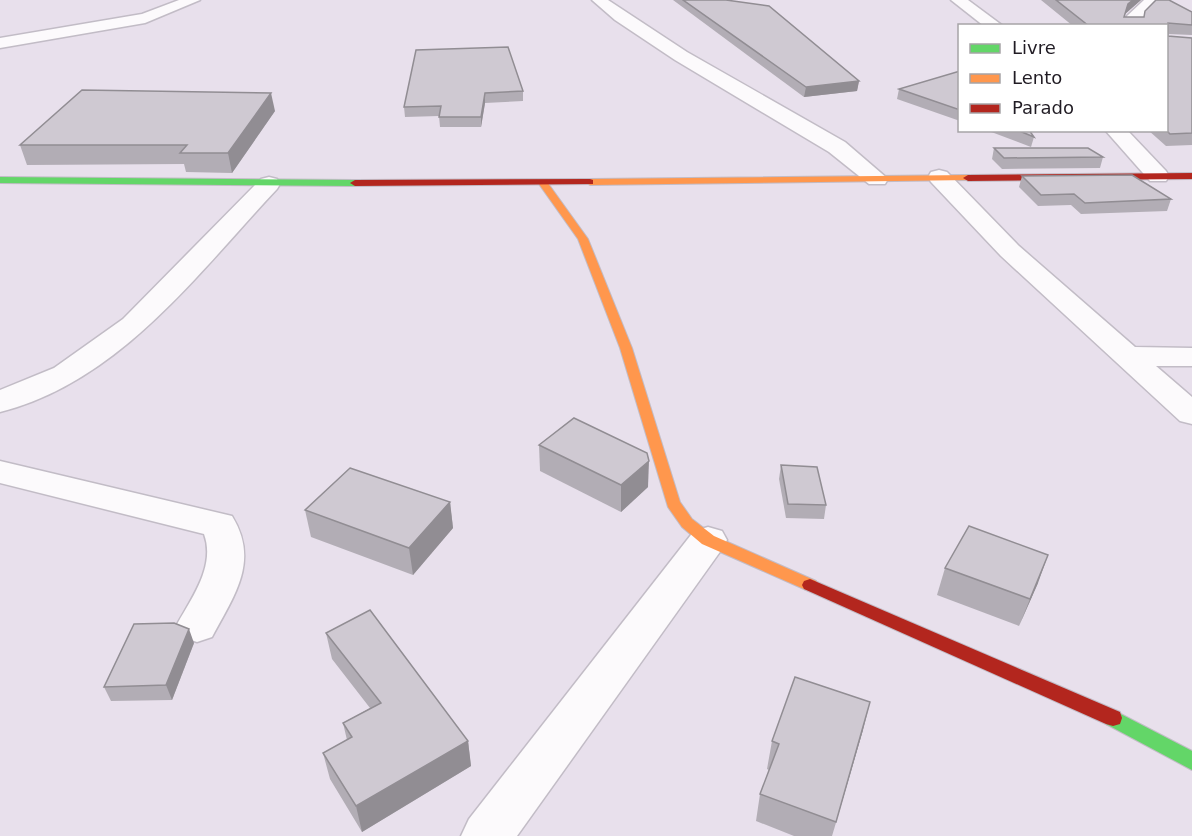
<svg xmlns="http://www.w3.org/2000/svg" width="1192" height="836" font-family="'DejaVu Sans',sans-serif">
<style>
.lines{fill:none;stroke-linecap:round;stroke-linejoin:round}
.street-casing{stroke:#c2bcc6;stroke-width:3}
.fast-casing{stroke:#c2bcc6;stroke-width:2}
.slow-casing{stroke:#c2bcc6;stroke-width:2}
.jam-casing{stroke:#c2bcc6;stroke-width:2}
.street{fill:#fcfafc;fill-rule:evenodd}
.fast{fill:#63d668;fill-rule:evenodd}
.slow{fill:#ff974d;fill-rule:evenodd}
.jam{fill:#b3261e;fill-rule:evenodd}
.wall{fill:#b2adb5}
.shaded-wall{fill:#918d93}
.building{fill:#cfc9d2;stroke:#918d93;stroke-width:1.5}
</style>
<rect width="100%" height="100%" fill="#e8e0ec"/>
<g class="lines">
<defs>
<g id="street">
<polygon points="179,0 200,0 145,23 0,48 0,38 142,14"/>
<polygon points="592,0 608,0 687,52 845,142 888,179 885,184 869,184 829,152 675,60 615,20"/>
<polygon points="951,0 968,0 1003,26 984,26"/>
<polygon points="1144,0 1160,0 1140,20 1139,26 1123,26 1127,16"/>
<polygon points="1105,130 1127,130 1166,171 1169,176 1166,181 1150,181"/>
<polygon points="939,170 947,172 1019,246 1135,347 1192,348 1192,366 1156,366 1192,397 1192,424 1180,421 1001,256 931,182 928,177 931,172"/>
<path d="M269,177l8,2 3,5 -3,5c-80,85 -158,193 -277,223v-22l54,-22 69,-49 138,-140z"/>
<path d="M0,461l232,55c28,45 2,80 -20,121l-15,5 -15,-5 -6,-11c15,-27 40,-60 28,-92l-204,-51z"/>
<polygon points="708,527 722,531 727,540 722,549 517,836 461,836 469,819 694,531"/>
</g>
<g id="fast">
<polygon points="0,177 355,180 360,183 355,186 0,183"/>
<polygon points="1113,710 1192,751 1192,770 1106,724 1104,718 1106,712"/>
</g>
<g id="slow">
<polygon points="968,175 971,176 971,180 590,185 585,182 590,179"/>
<polygon points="541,182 547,182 588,239 632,348 680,502 692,519 714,536 816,581 818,585 816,589 810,591 804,589 702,544 682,527 668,507 620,348 578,239 539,184"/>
</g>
<g id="jam">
<polygon points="1192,173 1192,179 968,181 963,178 968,175"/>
<polygon points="590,179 593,180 593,184 355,186 350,183 355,180"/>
<polygon points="810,579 1120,712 1122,718 1120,724 1113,726 1106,724 804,589 802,585 804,581"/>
</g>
</defs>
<use href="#street" class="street-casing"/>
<use href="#fast" class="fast-casing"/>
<use href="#slow" class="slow-casing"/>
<use href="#jam" class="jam-casing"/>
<use href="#street" class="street"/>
<use href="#fast" class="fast"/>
<use href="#slow" class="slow"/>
<use href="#jam" class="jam"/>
</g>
<g class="wall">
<polygon points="673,0 726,0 859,81 857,91 804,97"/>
<polygon points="1041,0 1141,0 1125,14 1125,17 1143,17 1192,12 1192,35 1168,34 1168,36 1192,38 1192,145 1166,146 1148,130 1167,130 1167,26 1073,26"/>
<polygon points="416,50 523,91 523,101 485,103 481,127 440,127 439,116 405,117 404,107"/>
<polygon points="960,71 960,121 897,99 899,89"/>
<polygon points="275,111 232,173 186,172 184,164 27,165 20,145"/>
<polygon points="986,130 1029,130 1034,137 1031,147"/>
<polygon points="994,148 1103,157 1100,168 1002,169 992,159"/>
<polygon points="1022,176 1171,199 1167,211 1081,214 1071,205 1038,206 1019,187"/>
<polygon points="539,445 648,487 621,512 540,471"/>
<polygon points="781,465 826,505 824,519 786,518 779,479"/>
<polygon points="450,502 453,528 413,575 311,537 305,510"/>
<polygon points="945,568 1038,583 1019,626 937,595"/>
<polygon points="326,633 468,741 471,766 362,832 330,779 323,753 347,740 343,723 370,708 332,659"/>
<polygon points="194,643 172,700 111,701 104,687"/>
<polygon points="863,730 832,836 794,836 756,821 760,794 769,770 767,769 772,741"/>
</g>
<g class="shaded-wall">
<polygon points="1133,0 1141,0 1125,14 1128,4"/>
<polygon points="859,81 857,91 804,97 806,87"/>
<polygon points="271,93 275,111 232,173 228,153"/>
<polygon points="485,93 485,103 481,127 481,117"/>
<polygon points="649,461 648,487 621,512 621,485"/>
<polygon points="450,502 453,528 413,575 409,548"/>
<polygon points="1048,555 1038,583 1019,626 1030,599"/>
<polygon points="189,629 194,643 172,700 166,685"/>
<polygon points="870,702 863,730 832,836 836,822"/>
<polygon points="468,741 471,766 362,832 356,806"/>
</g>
<g class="building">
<polygon points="683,0 726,0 769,6 859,81 806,87"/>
<polygon points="1056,0 1133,0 1128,4 1124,17 1144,17 1145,11 1156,0 1169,0 1192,12 1192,25 1168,23 1168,36 1192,38 1192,133 1170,134 1166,130 1167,26 1089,26"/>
<polygon points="508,47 523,91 485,93 481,117 439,117 441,106 404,107 416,50"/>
<polygon points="960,71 960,110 899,89"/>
<polygon points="82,90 271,93 228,153 180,153 187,145 20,145"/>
<polygon points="1017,130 1029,130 1034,137"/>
<polygon points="994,148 1088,148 1103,157 1004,158"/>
<polygon points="1132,175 1171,199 1085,203 1074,194 1041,195 1022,176"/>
<polygon points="574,418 647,453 649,461 621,485 539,445"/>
<polygon points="781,465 817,467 826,505 788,504"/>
<polygon points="350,468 450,502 409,548 305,510"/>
<polygon points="969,526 1048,555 1030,599 945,568"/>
<polygon points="370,610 468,741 356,806 323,753 352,737 343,723 381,703 326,633"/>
<polygon points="174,623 189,629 166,685 104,687 134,624"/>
<polygon points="795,677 870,702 836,822 760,794 779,744 772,741"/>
</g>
<rect x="958" y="24" width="210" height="108" fill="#ffffff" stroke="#a6a4a7" stroke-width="1.5"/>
<rect x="970" y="44" width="30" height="9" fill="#63d668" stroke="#a6a4a7" stroke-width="1.5"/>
<text x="1012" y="54" font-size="18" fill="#211c24">Livre</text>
<rect x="970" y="74" width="30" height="9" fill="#ff974d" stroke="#a6a4a7" stroke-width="1.5"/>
<text x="1012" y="84" font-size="18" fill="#211c24">Lento</text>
<rect x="970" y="104" width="30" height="9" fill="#b3261e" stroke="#a6a4a7" stroke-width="1.5"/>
<text x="1012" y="114" font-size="18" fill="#211c24">Parado</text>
</svg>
